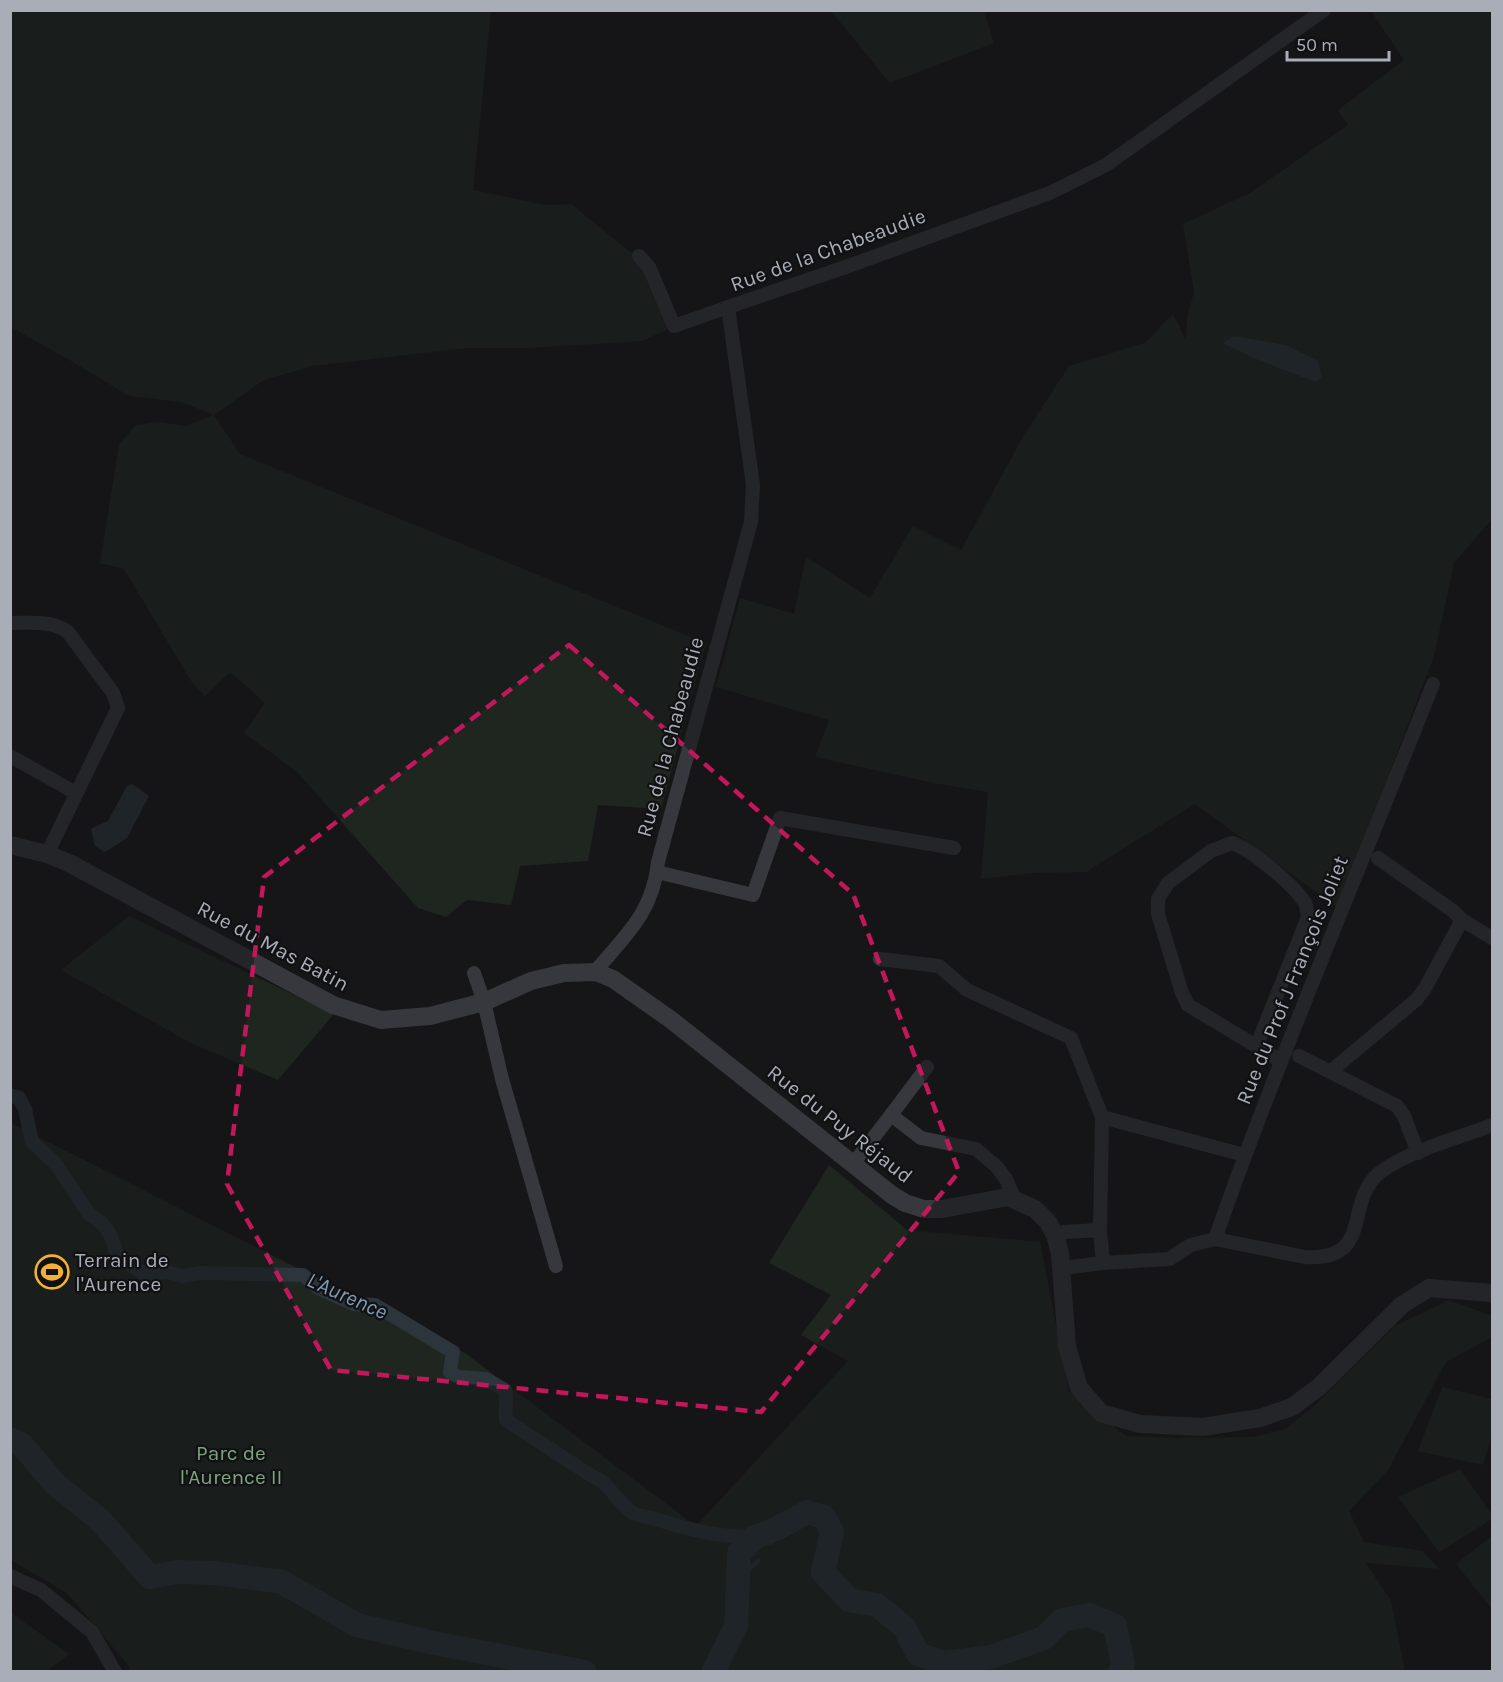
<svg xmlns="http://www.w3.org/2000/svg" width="1503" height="1682" font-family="Karla,sans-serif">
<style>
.green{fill:#1e261f;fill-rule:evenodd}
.water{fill:#2c353c}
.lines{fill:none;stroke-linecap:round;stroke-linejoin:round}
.stream{stroke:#2c353c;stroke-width:4}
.canal{stroke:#2c353c;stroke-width:14}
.river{stroke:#2c353c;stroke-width:24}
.minor{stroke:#37383d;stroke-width:14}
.tertiary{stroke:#37383d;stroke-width:18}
.marked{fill:none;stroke:#c2185b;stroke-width:4.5;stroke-dasharray:12 8;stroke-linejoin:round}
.labels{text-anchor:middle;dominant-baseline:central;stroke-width:4.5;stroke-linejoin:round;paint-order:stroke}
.street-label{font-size:21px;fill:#a8adb8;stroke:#111113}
.poi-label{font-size:21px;fill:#a8adb8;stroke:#111113;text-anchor:start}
.park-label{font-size:21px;fill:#7fa381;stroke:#111113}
.water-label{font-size:22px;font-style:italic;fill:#7f9bb3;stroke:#111113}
</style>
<rect width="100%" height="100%" fill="#161618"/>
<g class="green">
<polygon points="11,11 491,11 473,190 545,205 571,204 649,267 674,326 642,341 530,348 466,348 312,366 264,380 214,415 240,454 706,643 661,809 598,805 588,861 520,866 511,905 467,900 446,917 418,908 297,772 244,733 265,703 230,672 205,696 191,681 124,569 100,563 119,445 136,425 158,422 186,426 213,415 182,402 129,396 73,362 11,327"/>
<polygon points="831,11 984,11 994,43 890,83"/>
<path d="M1371,11h121v508l-38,44 -20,93 -96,252 -143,-104 -109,68 -53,1 -52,6 7,-87 -54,-9 -119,-26 14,-37 -113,-33 24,-89 54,16 12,-57 64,41 43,-72 48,24 63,-115 45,-69 76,-23 28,-29 13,26 1,-22 7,-26 -11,-68 67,-31 98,-68 -10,-15 66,-50zM1223,343l95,18 -3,21 -59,-23z"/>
<polygon points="129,916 334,1014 278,1080 191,1043 61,970"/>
<polygon points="11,1123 465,1353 696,1526 848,1361 801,1335 831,1295 769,1263 829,1165 907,1230 1040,1242 1069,1392 1126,1436 1176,1438 1254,1437 1285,1429 1313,1407 1395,1326 1449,1300 1492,1316 1492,1337 1446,1362 1388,1470 1349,1511 1364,1542 1423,1551 1439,1569 1366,1563 1391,1601 1405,1671 130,1671 128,1665 67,1593 11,1560"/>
<polygon points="1442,1387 1492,1399 1492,1433 1483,1465 1418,1451"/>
<polygon points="1460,1469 1492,1515 1492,1519 1439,1552 1398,1497"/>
<polygon points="1492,1536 1492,1609 1456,1564"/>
<polygon points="11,1613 69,1654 47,1671 11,1671"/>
</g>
<g class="water">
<polygon points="1234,336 1286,345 1318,361 1322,378 1315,382 1256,359 1222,343"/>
<polygon points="132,784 149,796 127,838 105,852 95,846 91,829 108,821 127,786"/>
</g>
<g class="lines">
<g class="stream">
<polyline points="771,1543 776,1529"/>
<polyline points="738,1580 759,1560"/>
</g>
<path class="canal" d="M10,1095l9,3 6,11 7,33 23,21 34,51c19,10 24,24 28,43l26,16 8,2 15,-3 16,4 18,-3 103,2 15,13 36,16 21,1 78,47 -3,20 8,5 28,2 19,11c3,11 -1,19 1,30l86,56c19,8 24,26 41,37 5,3 15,4 22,6 32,10 66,19 100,18"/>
<g class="river">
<polyline points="10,1439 22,1445 55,1484 100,1520 150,1577 177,1572 215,1573 282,1582 357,1625 434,1643 585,1672"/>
<polyline points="713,1672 736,1626 739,1553 755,1537 776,1529 807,1512 824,1517 832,1532 823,1572 849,1600 877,1605 904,1627 918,1654 944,1663 991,1657 1044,1638 1062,1620 1090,1615 1115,1626 1123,1663 1120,1672"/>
</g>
<g class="minor">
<polyline points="639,256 649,267 674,326 728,307"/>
<path d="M10,623c21,0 41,-3 58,9l45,61 5,15 -71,146"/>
<polyline points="10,756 76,793"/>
<polyline points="1378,858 1453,911 1462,920 1492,938"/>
<polyline points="657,872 753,895 780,818 954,848"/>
<polyline points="880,959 939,966 967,990 1071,1038 1102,1117 1100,1230 1103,1263"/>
<path d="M596,972l2,-4c30,-35 55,-57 60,-106l93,-340 2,-37 -25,-178 115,-39 207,-75 56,-28 218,-155"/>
<polyline points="474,973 484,1002 502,1079 556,1266"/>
<path d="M1257,1045l51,-128c-1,-5 -1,-10 -3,-14 -10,-17 -54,-54 -73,-60l-21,8 -43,32 -10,16v15l24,79 6,12 93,56"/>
<polyline points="1299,1056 1397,1106 1404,1116 1418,1153"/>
<polyline points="1331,1071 1416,1000 1424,990 1462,920"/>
<polyline points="891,1115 927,1067"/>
<polyline points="1102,1117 1244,1155"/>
<polyline points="853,1164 891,1115 921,1138 976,1149 997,1167 1006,1179 1015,1200"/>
<polyline points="1055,1235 1063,1232 1100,1230"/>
<path d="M1215,1239c66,-188 145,-370 218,-555"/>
<path d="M1062,1268l41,-5 66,-4 22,-14 24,-6 90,18c69,4 39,-53 73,-83 26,-22 82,-36 114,-49"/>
<polyline points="10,1576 41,1590 92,1632 115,1672"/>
</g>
<polyline class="tertiary" points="10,845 47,854 69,863 333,1005 381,1020 430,1016 484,1002 531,981 564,973 596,972 613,979 670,1019 892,1195 905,1203 924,1209 942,1209 1008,1197 1035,1209 1048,1222 1055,1235 1060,1253 1067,1346 1079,1388 1101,1413 1140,1424 1203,1427 1260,1418 1292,1407 1319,1387 1402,1305 1429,1288 1492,1293"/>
</g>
<path d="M0 0H1503V1682H0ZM569,645l284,249 106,278 -198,240 -430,-42 -104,-186 37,-307z" fill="#161618" fill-opacity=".55" fill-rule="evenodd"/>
<path class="marked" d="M569,645l284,249 106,278 -198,240 -430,-42 -104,-186 37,-307z"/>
<defs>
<symbol id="stadium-ring" viewBox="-11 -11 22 22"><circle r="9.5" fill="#111113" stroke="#f2b134" stroke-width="1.5"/><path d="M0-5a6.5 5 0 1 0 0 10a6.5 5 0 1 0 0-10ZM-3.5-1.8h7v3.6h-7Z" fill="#f2b134"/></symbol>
</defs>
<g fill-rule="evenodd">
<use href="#stadium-ring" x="33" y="1253" width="38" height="38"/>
</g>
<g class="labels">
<g class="street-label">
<text transform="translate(828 250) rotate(-20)">Rue de la Chabeaudie</text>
<text transform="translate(670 737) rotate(-75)">Rue de la Chabeaudie</text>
<text transform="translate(273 946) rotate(28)">Rue du Mas Batin</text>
<text transform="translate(1292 980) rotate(-68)">Rue du Prof J François Joliet</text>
<text transform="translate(840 1124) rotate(38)">Rue du Puy Réjaud</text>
</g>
<g class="poi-label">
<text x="75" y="1260">Terrain de<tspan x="75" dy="24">l'Aurence</tspan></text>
</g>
<g class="park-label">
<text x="231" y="1453">Parc de<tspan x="231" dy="24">l'Aurence II</tspan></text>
</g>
<g class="water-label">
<text transform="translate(347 1296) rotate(24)">L'Aurence</text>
</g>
</g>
<rect width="1503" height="1682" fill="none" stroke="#a8adb8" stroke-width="24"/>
<path d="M1287 51v9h102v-9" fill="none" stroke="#a8adb8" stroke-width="3"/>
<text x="1296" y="51" font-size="18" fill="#a8adb8" stroke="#111113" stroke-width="4.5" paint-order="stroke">50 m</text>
</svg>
